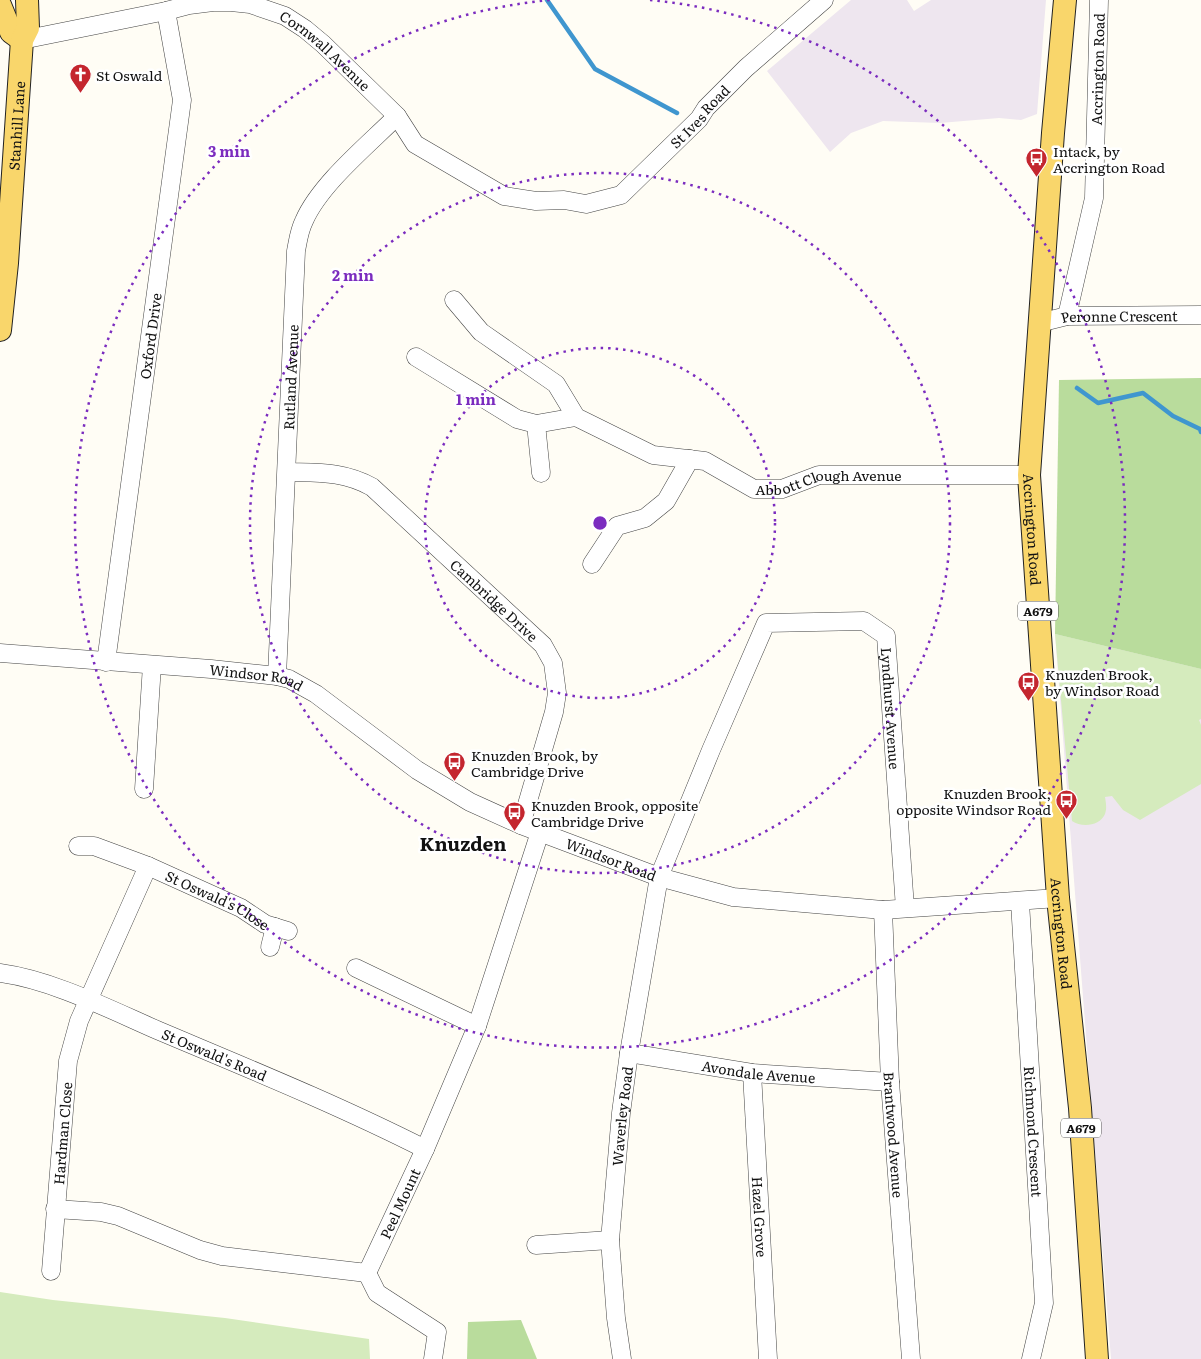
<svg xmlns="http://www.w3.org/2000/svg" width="1201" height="1359" font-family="Literata,serif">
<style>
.industrial{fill:#eee6ef}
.green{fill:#d5ebbd}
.forest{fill:#b9dc9c}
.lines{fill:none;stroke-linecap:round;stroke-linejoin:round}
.stream{stroke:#3f96cf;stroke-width:4.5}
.minor-casing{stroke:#444;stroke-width:19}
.major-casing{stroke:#222;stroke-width:24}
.minor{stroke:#fff;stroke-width:18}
.major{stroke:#f9d66b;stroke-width:22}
.ring{fill:none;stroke:#7b2cbf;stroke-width:2.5;stroke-dasharray:2.5 5}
.labels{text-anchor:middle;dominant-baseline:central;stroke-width:5;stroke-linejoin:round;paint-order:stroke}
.shield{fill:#fff;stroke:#585858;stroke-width:1}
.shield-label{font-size:12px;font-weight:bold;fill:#111}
.street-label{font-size:14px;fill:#111;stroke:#fff}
.poi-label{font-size:14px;fill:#111;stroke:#fff;text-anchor:start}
.district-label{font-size:19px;font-weight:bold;fill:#111;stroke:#fff}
.centre{fill:#7b2cbf;stroke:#fff;stroke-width:2.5}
.ring-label{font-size:15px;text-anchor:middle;font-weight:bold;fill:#7b2cbf;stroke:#fff;stroke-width:5;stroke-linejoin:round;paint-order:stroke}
</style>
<rect width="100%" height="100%" fill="#fffdf5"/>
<g class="industrial">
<polygon points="851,0 907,0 914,11 931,0 1046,0 1037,114 1021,120 999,118 940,123 883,121 851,133 830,152 767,71"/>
<polygon points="1055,634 1201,669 1201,1359 1111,1359"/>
</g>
<g class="green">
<path d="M1055,634l146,35v50l-2,1 2,5v59l-61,36 -17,-10 -11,-14 -7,1c1,6 2,11 0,17 -5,12 -23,14 -33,7z"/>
<polygon points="0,1292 53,1300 225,1318 369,1339 370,1359 0,1359"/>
</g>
<g class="forest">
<polygon points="1201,378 1201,669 1055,634 1059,380"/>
<polygon points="521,1320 537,1359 467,1359 468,1322"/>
</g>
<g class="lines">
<g class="stream">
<polyline points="547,0 595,69 677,113"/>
<polyline points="1077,388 1098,403 1143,393 1173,416 1200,429 1201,432"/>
</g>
<defs>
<g id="minor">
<path id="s1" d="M22,40l144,-29 23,-6 24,-3h18l19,2 35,12 20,13 18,15 74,72 18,28 89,52 32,5 28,-1 22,4 35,-9 78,-76 7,-11 40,-40 78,-68"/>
<path id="s2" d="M454,300l27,32 75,52 20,33 77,38 52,6 49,28h28l37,-14h210"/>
<path id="s3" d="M1067,316l27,-118 5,-198"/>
<path id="s4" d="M1039,323l28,-7 134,-1"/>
<polyline points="416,357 517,419 536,424 576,417"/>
<polyline points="536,424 541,473"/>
<path id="s5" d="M287,472c31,1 56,-1 85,15l171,158 10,18 4,30 -3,19 -33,113"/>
<polyline points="592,564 617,526 645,518 666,501 690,459"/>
<path id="s6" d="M0,653l211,16 66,7 12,3 27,15 101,76 53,32 51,23 138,52 74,20 150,13 175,-12"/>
<path id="s7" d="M106,662l76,-562 -16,-89"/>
<path id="s8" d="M277,676l19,-425c2,-10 3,-20 8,-30 16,-37 64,-76 93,-105"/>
<polyline points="144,789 152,665"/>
<path id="s9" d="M78,846h16l54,20 93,42 24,16 23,7"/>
<path id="s10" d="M1020,902l24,401 -13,56"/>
<path id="s11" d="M883,910l7,172 21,277"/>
<polyline points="270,947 275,927"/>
<polyline points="356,968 477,1026"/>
<path id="s12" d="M0,973c52,7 109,36 157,57 90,38 181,75 268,119"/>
<path id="s13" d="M629,1053l123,20 138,9"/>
<path id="s14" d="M752,1073l16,286"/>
<path id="s15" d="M55,1209l46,3 17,4 82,34 22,6 145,17 58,-124 52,-123 63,-194"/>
<polyline points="536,1245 610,1240"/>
<path id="s16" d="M51,1271l17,-210 11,-40 69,-155"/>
<polyline points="367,1273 377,1293 437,1332 433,1359"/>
<path id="s17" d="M622,1359l-6,-41 -6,-78 11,-127 8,-60 30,-176 52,-127 55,-127 98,-2 22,15 19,272"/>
</g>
<g id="major">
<path id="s18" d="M1065,0l-12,133 -24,342 29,423 22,210 17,251"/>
<polyline points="0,5 11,32 22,40"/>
<path id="s19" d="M0,330l7,-67 15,-223 6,-12 -1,-28"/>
</g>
</defs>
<use href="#minor" class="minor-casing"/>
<use href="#major" class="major-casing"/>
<use href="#minor" class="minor"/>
<use href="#major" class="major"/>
</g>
<g class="ring">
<circle cx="600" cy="523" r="175"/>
<circle cx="600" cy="523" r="350"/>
<path d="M650 0A525 525 0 1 1 550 0"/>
</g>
<defs>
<symbol id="church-pin" viewBox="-11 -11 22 30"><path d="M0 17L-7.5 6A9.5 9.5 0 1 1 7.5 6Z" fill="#c4262e" stroke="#fff"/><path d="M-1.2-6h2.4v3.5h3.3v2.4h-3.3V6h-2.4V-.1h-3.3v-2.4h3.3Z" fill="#fff"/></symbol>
<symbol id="bus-pin" viewBox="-11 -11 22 30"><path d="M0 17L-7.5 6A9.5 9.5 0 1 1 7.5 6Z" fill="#c4262e" stroke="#fff"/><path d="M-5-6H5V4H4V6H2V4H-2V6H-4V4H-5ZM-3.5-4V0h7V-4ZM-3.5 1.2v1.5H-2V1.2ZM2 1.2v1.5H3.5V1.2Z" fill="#fff"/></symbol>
</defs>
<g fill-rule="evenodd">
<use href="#church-pin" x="68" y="62" width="25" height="34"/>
<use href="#bus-pin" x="1024" y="146" width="25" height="34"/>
<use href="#bus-pin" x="1016" y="670" width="25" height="34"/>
<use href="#bus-pin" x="442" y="750" width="25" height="34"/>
<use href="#bus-pin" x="1054" y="788" width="25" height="34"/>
<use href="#bus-pin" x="502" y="800" width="25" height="34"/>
</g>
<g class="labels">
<g class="shield">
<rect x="1018" y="601.5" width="40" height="19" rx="4"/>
<rect x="1061" y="1118.5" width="40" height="19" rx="4"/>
</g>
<g class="shield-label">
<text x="1038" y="611">A679</text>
<text x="1081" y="1128">A679</text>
</g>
<g class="street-label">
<text stroke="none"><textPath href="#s1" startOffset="322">Cornwall Avenue</textPath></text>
<text stroke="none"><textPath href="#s3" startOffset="250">Accrington Road</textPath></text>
<text stroke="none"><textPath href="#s1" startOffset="786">St Ives Road</textPath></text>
<text stroke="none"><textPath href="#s19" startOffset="205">Stanhill Lane</textPath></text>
<text stroke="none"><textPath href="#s4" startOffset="81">Peronne Crescent</textPath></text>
<text stroke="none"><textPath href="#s7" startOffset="329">Oxford Drive</textPath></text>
<text stroke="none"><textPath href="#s8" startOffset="299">Rutland Avenue</textPath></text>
<text stroke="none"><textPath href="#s2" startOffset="442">Abbott Clough Avenue</textPath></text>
<text stroke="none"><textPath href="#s18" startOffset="531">Accrington Road</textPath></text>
<text stroke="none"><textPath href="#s5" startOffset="254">Cambridge Drive</textPath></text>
<text stroke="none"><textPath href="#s6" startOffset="258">Windsor Road</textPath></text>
<text stroke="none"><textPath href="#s17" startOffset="959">Lyndhurst Avenue</textPath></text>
<text stroke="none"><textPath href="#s6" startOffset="662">Windsor Road</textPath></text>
<text stroke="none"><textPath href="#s9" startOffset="151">St Oswald's Close</textPath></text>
<text stroke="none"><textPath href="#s18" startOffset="936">Accrington Road</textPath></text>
<text stroke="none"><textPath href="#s12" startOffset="230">St Oswald's Road</textPath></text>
<text stroke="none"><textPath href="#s13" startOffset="131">Avondale Avenue</textPath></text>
<text stroke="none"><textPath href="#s17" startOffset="244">Waverley Road</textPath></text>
<text stroke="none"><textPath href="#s10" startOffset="230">Richmond Crescent</textPath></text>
<text stroke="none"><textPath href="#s16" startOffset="138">Hardman Close</textPath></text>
<text stroke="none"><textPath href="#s11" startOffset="225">Brantwood Avenue</textPath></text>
<text stroke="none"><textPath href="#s15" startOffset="398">Peel Mount</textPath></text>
<text stroke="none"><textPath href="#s14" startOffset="144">Hazel Grove</textPath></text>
</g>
<g class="poi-label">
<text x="96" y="75">St Oswald</text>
<text x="1053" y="151">Intack, by<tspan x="1053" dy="16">Accrington Road</tspan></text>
<text x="1045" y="674">Knuzden Brook,<tspan x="1045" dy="16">by Windsor Road</tspan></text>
<text x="471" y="755">Knuzden Brook, by<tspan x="471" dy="16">Cambridge Drive</tspan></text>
<text x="1051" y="793" text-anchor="end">Knuzden Brook,<tspan x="1051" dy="16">opposite Windsor Road</tspan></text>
<text x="531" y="805">Knuzden Brook, opposite<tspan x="531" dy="16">Cambridge Drive</tspan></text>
</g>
<g class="district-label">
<text x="463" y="843">Knuzden</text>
</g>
</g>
<circle cx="600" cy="523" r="8" class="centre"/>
<g class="ring-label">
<text x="229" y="157">3 min</text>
<text x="353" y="281">2 min</text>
<text x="476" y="405">1 min</text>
</g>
</svg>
